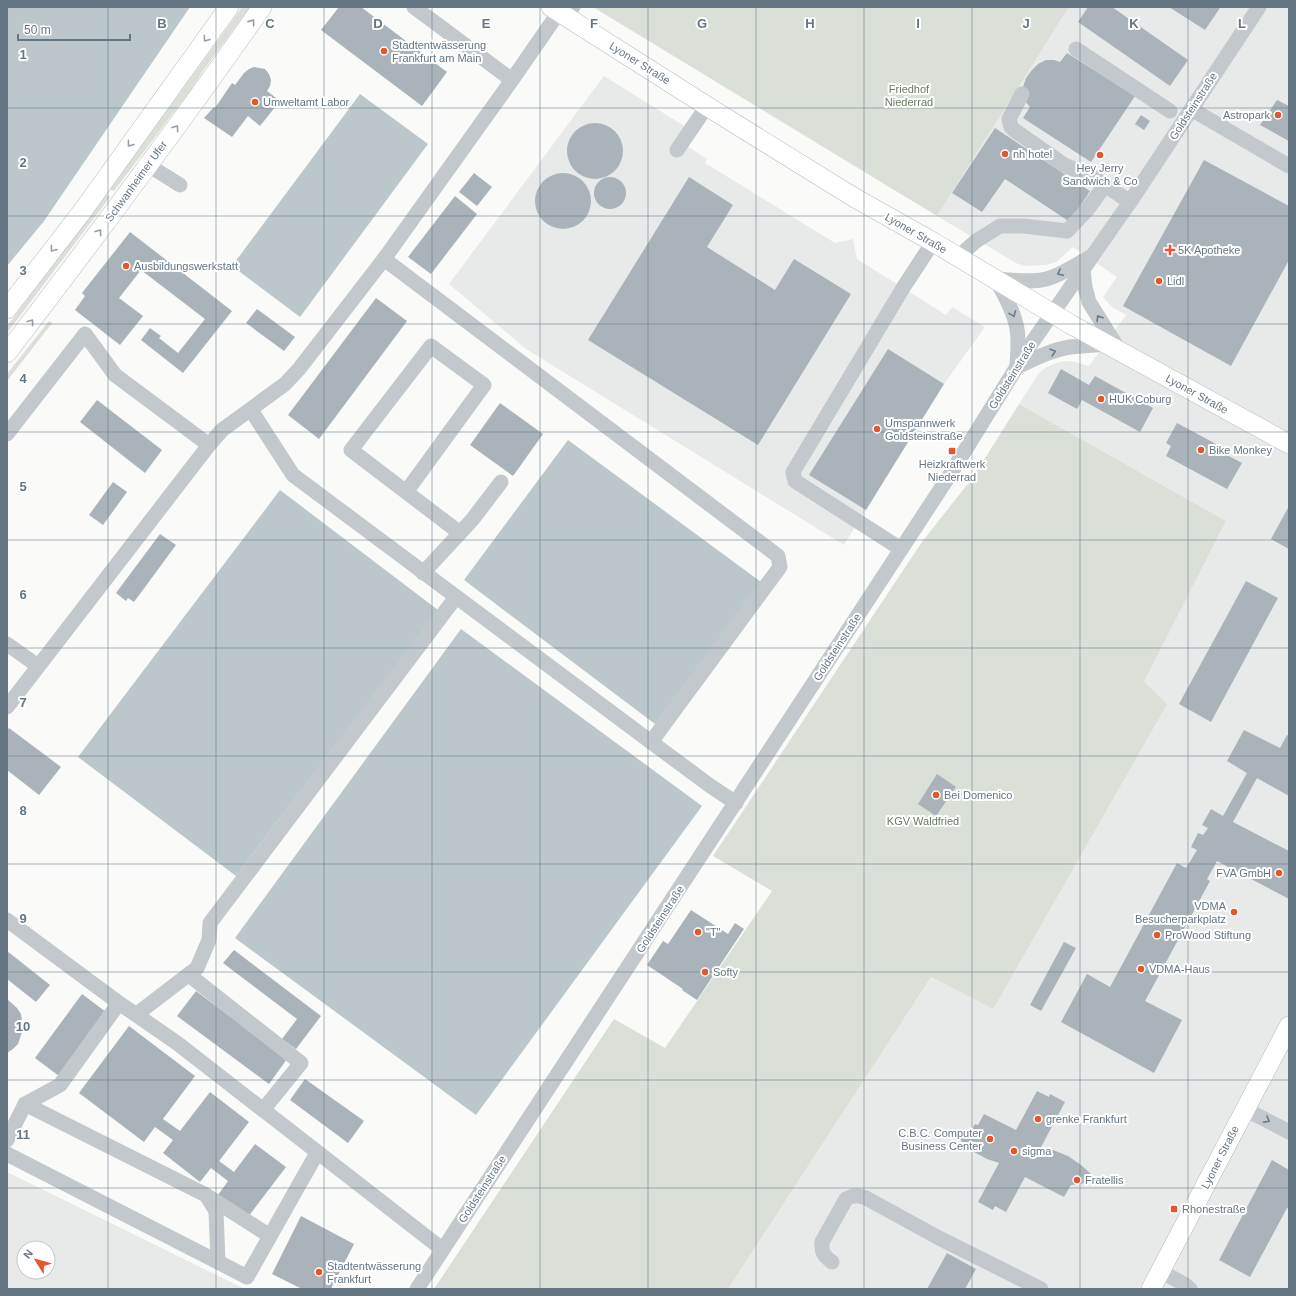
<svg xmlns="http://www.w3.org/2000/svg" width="1296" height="1296" font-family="Arial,sans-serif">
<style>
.built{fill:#e8e9e9;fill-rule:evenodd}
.green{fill:#dadfd7}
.water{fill:#bbc7cb}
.building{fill:#aab3b9}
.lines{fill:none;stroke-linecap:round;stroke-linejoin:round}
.major-casing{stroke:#b5babe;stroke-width:20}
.minor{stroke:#c3c8cc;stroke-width:15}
.major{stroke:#fff;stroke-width:19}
.oneway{stroke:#939fa8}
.oneway2{stroke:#6a7a87}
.grid{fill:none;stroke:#657683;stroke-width:1;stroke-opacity:0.55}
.poi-dot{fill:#e4572e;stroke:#fff;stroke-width:1.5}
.labels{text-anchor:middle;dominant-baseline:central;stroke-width:4;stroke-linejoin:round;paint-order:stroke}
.poi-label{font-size:11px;fill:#657683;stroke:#fff;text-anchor:start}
.street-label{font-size:11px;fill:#657683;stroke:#fff}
.park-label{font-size:11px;fill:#687a64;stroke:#fff}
.grid-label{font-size:13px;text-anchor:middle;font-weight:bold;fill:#657683;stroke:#fff;stroke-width:4;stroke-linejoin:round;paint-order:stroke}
</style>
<rect width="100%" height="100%" fill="#fafaf8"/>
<g class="built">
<polygon points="1069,7 1289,7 1289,1289 728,1289 931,977 993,1009 1144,682 1226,521 1019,404 1039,373 1045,368 1059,362 1068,361 1075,362 1089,366 1126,315 1112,307 1103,297 1117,277 1073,247 1056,262 1046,265 1024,266 1016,263 937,216"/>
<polygon points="604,76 686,127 687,146 707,159 705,163 835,243 853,239 857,259 946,315 952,307 985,327 944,384 844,545 526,349 449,284"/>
<path d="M7,1172l238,117h-238zM24,1248h24v24h-24z"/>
</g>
<g class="green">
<polygon points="242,7 250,7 203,71 190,91 114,191 110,189"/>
<polygon points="593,7 1069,7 937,216"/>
<polygon points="106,195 110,197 7,333 7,326"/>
<polygon points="49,321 52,323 7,381 7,374"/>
<polygon points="1019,404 1226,521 1144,682 1167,704 993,1009 931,977 728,1289 434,1289 614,1019 665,1048 772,891 713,856 922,542 974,476"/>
</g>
<g class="water">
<polygon points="7,7 190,7 44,221 7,266"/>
<polygon points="360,94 428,144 300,317 232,266"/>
<polygon points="568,440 761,582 655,724 464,580"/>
<polygon points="280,490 438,610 236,876 78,757"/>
<polygon points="461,629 702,806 476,1115 235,938"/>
</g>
<g class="building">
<polygon points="339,7 361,7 447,72 422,106 321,30"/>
<polygon points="1088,7 1112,7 1188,60 1170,86 1078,22"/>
<polygon points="1169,7 1218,7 1220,8 1205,30"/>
<polygon points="1067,53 1135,96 1091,162 1023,118 1030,107 1024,100 1023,87 1026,78 1032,70 1038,64 1046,60 1054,60 1060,62"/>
<polygon points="254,67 265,69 269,74 271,80 270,86 267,91 280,101 260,126 248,116 232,137 204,118 214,107 215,108 232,83 235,85 244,73 249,69"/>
<polygon points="1277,100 1289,106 1289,141 1260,125"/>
<polygon points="1141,115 1150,121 1144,130 1135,124"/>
<circle cx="595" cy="151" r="28"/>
<polygon points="995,128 1090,191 1070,222 1005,179 982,212 952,193"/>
<polygon points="1204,160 1289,206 1289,260 1231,366 1123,306"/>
<polygon points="474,173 492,187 477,206 459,192"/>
<circle cx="563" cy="201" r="28"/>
<circle cx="610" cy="193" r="16"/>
<polygon points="689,177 733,205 707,247 775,290 794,259 851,294 758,445 588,340"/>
<polygon points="455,196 477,214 431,274 408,257"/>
<polygon points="130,232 232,311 183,373 141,340 150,328 161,336 159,338 178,353 205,319 141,270 119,298 143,316 120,345 75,310 85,296 82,293"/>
<polygon points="376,298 407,321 319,439 288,415"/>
<polygon points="257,309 295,337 284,351 246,323"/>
<polygon points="888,349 944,384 866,510 809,475"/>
<polygon points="1061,369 1089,385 1095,376 1153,408 1140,432 1082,400 1077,409 1048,393"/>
<polygon points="97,400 162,450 145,473 80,422"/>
<polygon points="500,403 543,434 513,476 470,445"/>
<polygon points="1177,423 1229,451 1227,455 1242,463 1227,489 1166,456 1171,446 1166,443"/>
<polygon points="113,482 127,492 103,525 89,515"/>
<polygon points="1289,506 1289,549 1271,539"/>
<polygon points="160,534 176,545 134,602 128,598 126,601 116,593"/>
<polygon points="1246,581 1278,598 1211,722 1179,704"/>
<polygon points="9,728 61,767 39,795 7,770 7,731"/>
<polygon points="1244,730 1280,748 1287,735 1289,736 1289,796 1257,778 1233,822 1289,851 1289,899 1217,861 1207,879 1210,881 1145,1001 1182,1020 1154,1073 1061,1022 1087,974 1110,987 1177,863 1186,868 1197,850 1191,847 1198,833 1203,835 1208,828 1202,825 1211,809 1223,816 1247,773 1227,761"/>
<polygon points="937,774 956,787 936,816 918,804"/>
<polygon points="691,910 728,934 735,923 744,929 697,1000 682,990 683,989 647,965 663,941 668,944"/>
<polygon points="1064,942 1076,948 1041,1011 1030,1005"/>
<polygon points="234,950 321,1016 296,1049 282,1039 297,1019 223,963"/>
<polygon points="7,951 50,985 36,1002 7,979"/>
<polygon points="196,991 287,1059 269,1084 177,1016"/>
<polygon points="82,994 106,1012 59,1076 35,1058"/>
<polygon points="7,999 17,1008 21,1014 23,1029 18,1044 13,1049 7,1053"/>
<polygon points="129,1026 195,1076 163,1119 180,1131 210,1092 249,1122 219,1161 234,1172 255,1144 286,1167 248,1217 218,1195 228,1181 211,1168 200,1182 163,1153 173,1140 155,1127 144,1142 79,1093"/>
<polygon points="305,1079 364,1121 348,1143 290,1100"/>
<polygon points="1037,1091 1049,1097 1050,1094 1065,1102 1040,1149 1053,1150 1068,1156 1081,1165 1099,1181 1071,1185 1064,1197 1025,1177 1006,1212 995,1206 993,1210 978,1202 999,1163 987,1159 974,1152 964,1144 952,1130 972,1129 975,1124 978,1125 984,1114 1016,1130"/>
<polygon points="1272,1160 1289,1170 1289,1209 1287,1208 1250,1277 1219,1260"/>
<polygon points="301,1216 354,1244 331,1289 302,1289 272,1274"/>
<polygon points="947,1253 976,1269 965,1289 927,1289"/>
</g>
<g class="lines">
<defs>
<g id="major">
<polyline points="551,7 721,115 855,198 933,242 1070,324 1289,444"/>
<polyline points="7,309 84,209 229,7"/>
<path d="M7,353c87,-114 173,-228 255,-346"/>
<polyline points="1151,1289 1289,1026"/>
</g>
</defs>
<use href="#major" class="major-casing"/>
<g class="minor">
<polyline points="566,17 573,7"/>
<polyline points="1076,49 1170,111"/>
<polyline points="512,80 559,12"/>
<polyline points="1022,94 1009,119 1011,127 1014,130 1064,165 1094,177 1105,185"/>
<polyline points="1191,109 1289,166"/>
<polyline points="677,150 707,106"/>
<polyline points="148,165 180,185"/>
<polyline points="958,257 976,241 1000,226 1024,226 1067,231 1087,210 1105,185 1130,202"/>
<polyline points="1083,271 1085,287 1089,302 1119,350"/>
<path d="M996,279c16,1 34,4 50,0 14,-3 31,-15 44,-22"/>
<path d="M996,279c8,16 18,32 21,50 2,11 1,23 0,35"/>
<path d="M1017,367c17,-8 34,-17 53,-20 12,-1 25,-2 37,-3"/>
<polyline points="251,410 293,475 651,742 780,567 778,556 384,259"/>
<polyline points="7,434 85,334 115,375 209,445"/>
<polyline points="406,492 484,385 431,346 351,450 460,533"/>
<polyline points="901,549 795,481 793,472 903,288 933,242"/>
<polyline points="423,573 472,520 501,482"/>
<polyline points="7,644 38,666"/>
<polyline points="7,707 209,445 222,430 285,384 299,369 384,259 512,80 414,7"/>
<polyline points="651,742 709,785 736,803"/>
<polyline points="7,920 119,1003 177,1043 442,1249"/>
<polyline points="189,975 301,1063 263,1110"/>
<polyline points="137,1014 197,968 209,940 210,923 456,597"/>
<polyline points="1245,1109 1289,1132"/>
<polyline points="7,1140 25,1104 60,1085 119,1003"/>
<polyline points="7,1154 218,1262 216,1211 206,1195 25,1104"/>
<polyline points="209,1197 270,1236"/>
<polyline points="218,1262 247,1277 317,1153"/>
<path d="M832,1262c-8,-6 -11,-10 -10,-20l24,-43c7,-4 12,-4 20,-1l73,40 102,51"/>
<polyline points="1160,1271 1184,1284 1190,1289"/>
<polyline points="417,1289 951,473 1031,344 1130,202 1259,7"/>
</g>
<use href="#major" class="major"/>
</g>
<defs><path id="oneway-chevron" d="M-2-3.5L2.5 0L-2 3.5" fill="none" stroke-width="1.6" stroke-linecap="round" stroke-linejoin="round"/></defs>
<g class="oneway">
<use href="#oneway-chevron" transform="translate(252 22) rotate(-55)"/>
<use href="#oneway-chevron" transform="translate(206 39) rotate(126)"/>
<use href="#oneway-chevron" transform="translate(176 128) rotate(-54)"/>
<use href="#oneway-chevron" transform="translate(130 144) rotate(126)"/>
<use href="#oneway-chevron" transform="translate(99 232) rotate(-54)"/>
<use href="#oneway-chevron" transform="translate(53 249) rotate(127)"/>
<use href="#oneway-chevron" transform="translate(31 322) rotate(-53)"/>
</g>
<g class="oneway2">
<use href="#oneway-chevron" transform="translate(1060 273) rotate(155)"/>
<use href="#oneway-chevron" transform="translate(1013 314) rotate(69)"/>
<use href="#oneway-chevron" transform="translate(1099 318) rotate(-122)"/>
<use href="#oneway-chevron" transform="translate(1053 352) rotate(-16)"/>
<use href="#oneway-chevron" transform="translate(1267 1120) rotate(28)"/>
</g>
<path class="grid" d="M108,7v1282M216,7v1282M324,7v1282M432,7v1282M540,7v1282M648,7v1282M756,7v1282M864,7v1282M972,7v1282M1080,7v1282M1188,7v1282M7,108h1282M7,216h1282M7,324h1282M7,432h1282M7,540h1282M7,648h1282M7,756h1282M7,864h1282M7,972h1282M7,1080h1282M7,1188h1282"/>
<g class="poi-dot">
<circle cx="384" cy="51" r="4"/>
<circle cx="255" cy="102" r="4"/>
<circle cx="1278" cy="115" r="4"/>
<circle cx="1005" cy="154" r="4"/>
<circle cx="1100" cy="155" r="4"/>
<path d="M1168 244h4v4h4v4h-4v4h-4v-4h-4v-4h4z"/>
<circle cx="126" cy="266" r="4"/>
<circle cx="1159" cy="281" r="4"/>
<circle cx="1101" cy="399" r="4"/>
<circle cx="877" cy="429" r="4"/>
<circle cx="1201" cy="450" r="4"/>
<rect x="948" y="447" width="8" height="8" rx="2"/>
<circle cx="936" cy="795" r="4"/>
<circle cx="1279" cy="873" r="4"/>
<circle cx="1234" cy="912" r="4"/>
<circle cx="698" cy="932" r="4"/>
<circle cx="1157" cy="935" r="4"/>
<circle cx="1141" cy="969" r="4"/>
<circle cx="705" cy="972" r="4"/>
<circle cx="1038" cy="1119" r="4"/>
<circle cx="990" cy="1139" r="4"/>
<circle cx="1014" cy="1151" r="4"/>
<circle cx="1077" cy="1180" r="4"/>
<rect x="1170" y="1205" width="8" height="8" rx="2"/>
<circle cx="319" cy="1272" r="4"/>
</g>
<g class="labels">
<g class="poi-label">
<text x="392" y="45">Stadtentwässerung<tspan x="392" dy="13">Frankfurt am Main</tspan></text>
<text x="263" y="102">Umweltamt Labor</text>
<text x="1270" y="115" text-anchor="end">Astropark</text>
<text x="1013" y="154">nh hotel</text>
<text x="1100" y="168" text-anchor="middle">Hey Jerry<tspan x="1100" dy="13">Sandwich &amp; Co</tspan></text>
<text x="1178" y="250">5K Apotheke</text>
<text x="134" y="266">Ausbildungswerkstatt</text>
<text x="1167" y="281">Lidl</text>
<text x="1109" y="399">HUK Coburg</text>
<text x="885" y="423">Umspannwerk<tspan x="885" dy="13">Goldsteinstraße</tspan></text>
<text x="1209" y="450">Bike Monkey</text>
<text x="952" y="464" text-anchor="middle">Heizkraftwerk<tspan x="952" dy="13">Niederrad</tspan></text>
<text x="944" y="795">Bei Domenico</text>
<text x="1271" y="873" text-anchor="end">FVA GmbH</text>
<text x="1226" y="906" text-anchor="end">VDMA<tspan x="1226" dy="13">Besucherparkplatz</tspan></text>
<text x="706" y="932">"T"</text>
<text x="1165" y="935">ProWood Stiftung</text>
<text x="1149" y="969">VDMA-Haus</text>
<text x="713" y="972">Softy</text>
<text x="1046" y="1119">grenke Frankfurt</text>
<text x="982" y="1133" text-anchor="end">C.B.C. Computer<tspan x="982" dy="13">Business Center</tspan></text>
<text x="1022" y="1151">sigma</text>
<text x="1085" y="1180">Fratellis</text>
<text x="1182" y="1209">Rhonestraße</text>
<text x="327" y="1266">Stadtentwässerung<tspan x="327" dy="13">Frankfurt</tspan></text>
</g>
<g class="street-label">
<text transform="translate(640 63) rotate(32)">Lyoner Straße</text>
<text transform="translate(1193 106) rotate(-57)">Goldsteinstraße</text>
<text transform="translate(136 181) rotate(-54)">Schwanheimer Ufer</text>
<text transform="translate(916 233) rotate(30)">Lyoner Straße</text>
<text transform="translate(1012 375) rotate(-58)">Goldsteinstraße</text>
<text transform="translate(1197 394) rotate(29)">Lyoner Straße</text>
<text transform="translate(837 647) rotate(-57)">Goldsteinstraße</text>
<text transform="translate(660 919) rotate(-57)">Goldsteinstraße</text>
<text transform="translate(1220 1157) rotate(-63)">Lyoner Straße</text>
<text transform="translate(482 1189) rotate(-57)">Goldsteinstraße</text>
</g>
<g class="park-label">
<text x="909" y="89">Friedhof<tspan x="909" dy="13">Niederrad</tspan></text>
<text x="923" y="821">KGV Waldfried</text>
</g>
</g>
<g class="grid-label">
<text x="162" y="28">B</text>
<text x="270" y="28">C</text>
<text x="378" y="28">D</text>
<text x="486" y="28">E</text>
<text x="594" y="28">F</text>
<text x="702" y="28">G</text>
<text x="810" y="28">H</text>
<text x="918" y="28">I</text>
<text x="1026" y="28">J</text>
<text x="1134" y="28">K</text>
<text x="1242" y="28">L</text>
<text x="23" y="59">1</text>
<text x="23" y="167">2</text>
<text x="23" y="275">3</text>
<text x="23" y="383">4</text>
<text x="23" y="491">5</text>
<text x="23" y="599">6</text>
<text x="23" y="707">7</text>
<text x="23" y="815">8</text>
<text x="23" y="923">9</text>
<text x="23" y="1031">10</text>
<text x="23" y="1139">11</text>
</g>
<rect width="1296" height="1296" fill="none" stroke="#657683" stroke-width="16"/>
<g transform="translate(36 1260) rotate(307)"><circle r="19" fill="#ffffff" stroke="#c1c8cd"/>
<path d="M0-3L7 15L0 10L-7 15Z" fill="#e4572e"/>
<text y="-6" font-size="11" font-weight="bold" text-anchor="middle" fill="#657683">N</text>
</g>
<path d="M18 34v6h112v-6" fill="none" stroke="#657683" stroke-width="2"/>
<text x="24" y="34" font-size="12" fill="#657683" stroke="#ffffff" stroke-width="3" paint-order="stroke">50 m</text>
</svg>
